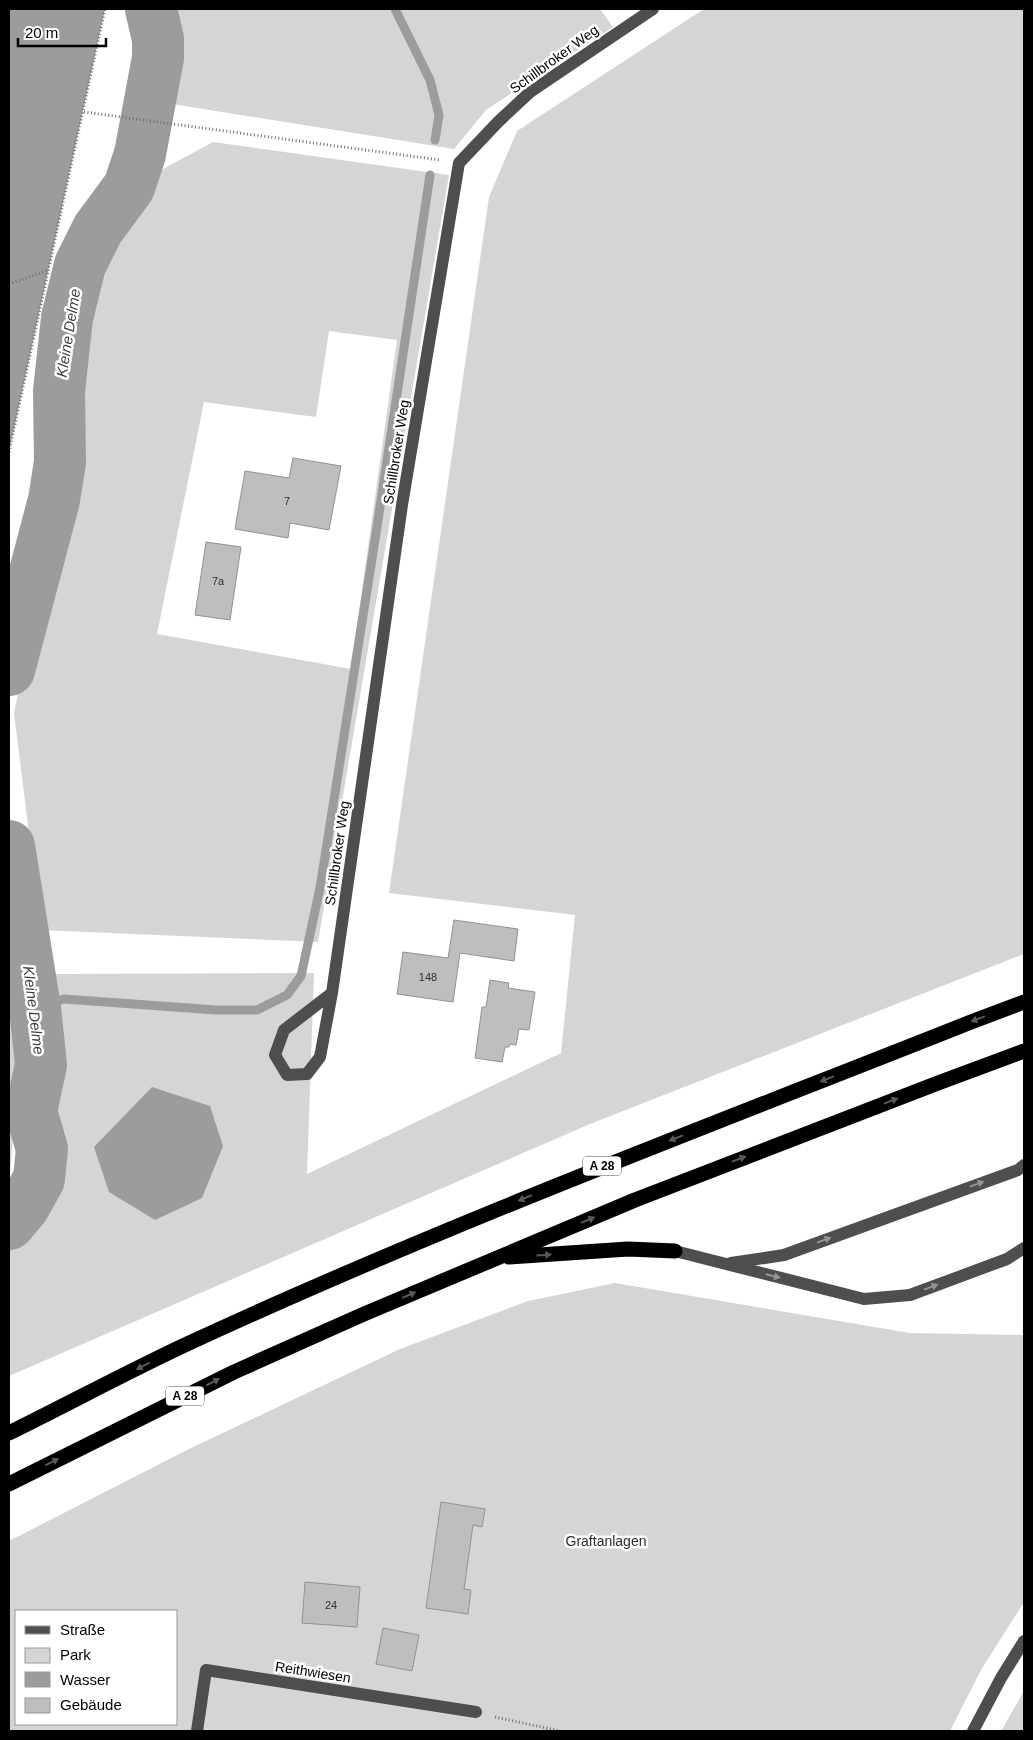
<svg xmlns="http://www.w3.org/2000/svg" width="1033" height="1740" font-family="Arial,sans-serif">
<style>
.green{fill:#d5d5d5;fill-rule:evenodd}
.water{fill:#9c9c9c}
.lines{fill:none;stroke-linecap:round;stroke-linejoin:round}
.stream{stroke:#9c9c9c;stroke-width:9}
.river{stroke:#9c9c9c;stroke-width:52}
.building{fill:#bebebe;stroke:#929292}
.path{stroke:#707070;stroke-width:3;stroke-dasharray:1 2.5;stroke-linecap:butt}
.minor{stroke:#4e4e4e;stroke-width:12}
.highway{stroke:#000;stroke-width:15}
.oneway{fill:#595959}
.oneway2{fill:#959595}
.labels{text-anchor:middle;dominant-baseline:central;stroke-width:5;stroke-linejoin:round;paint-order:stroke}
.number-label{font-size:11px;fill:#303030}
.shield{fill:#fff;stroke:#4c4c4c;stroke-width:1}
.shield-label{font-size:12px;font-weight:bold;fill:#000}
.street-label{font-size:14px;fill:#000;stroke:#fff}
.park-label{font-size:14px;fill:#2c2c2c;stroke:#fff}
.water-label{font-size:15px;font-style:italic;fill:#3d3d3d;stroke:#fff}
</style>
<rect width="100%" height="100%" fill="#fff"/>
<g class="green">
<polygon points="162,9 600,9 613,27 486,110 454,149 166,103 164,27"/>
<polygon points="704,9 1024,9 1024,954 590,1124 9,1376 9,1245 54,1161 52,974 314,973 307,1174 561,1053 575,915 389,893 489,197 517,131"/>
<path d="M213,142l236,33 -131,767 -277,-12 -27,-217 50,-239 13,-163 64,-130zM329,331l68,9 -46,329 -194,-35 47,-232 112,15z"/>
<polygon points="9,925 26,1028 17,1088 9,1187"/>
<path d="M615,1283l295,50 114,2v267l-43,68 -31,61h-941v-190l180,-92 211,-100 128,-48zM16,1611h160v113h-160z"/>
<polygon points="1024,1691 1024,1731 1001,1731"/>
</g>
<g class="water">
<polygon points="9,9 105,9 9,452"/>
<polygon points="152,1087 210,1106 223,1146 202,1198 155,1220 109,1192 94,1147"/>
</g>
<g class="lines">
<g class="stream">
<polyline points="395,9 430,80 439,115 435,140"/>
<polyline points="35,1008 64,999 216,1010 257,1010 287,995 301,976 320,888 377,527 430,175"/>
</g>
<g class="river">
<polyline points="9,670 54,500 60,462 59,391 67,318 80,265 98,229 129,187 140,154 158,58 158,39 151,9"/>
<polyline points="9,846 35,1008 41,1065 31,1111 42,1149 39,1179 24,1206 9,1224"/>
</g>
</g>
<g class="building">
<polygon points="293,458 341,466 329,530 290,523 288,538 235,529 245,471 289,478"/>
<polygon points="206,542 241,547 230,620 195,615"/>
<polygon points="454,920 518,929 514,961 460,953 453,1002 397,994 403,952 448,958"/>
<polygon points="490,980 509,983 508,988 535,992 529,1030 519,1029 516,1045 510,1044 509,1047 505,1047 502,1062 475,1058 482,1007 486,1007"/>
<polygon points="441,1502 485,1509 482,1527 473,1525 464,1589 471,1590 468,1614 426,1608"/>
<polygon points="305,1582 360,1587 357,1627 302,1623"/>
<polygon points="383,1628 419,1635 412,1671 376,1664"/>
</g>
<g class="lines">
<g class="path">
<polyline points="84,112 440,160"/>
<polyline points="9,284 48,270"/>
<polyline points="9,452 105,9"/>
<polyline points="495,1717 560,1731"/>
</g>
<g class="minor">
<polyline points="332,993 284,1030 275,1055 287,1075 307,1074 320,1057 332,993 402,505 459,163 498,122 530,92 653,9"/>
<polyline points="675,1251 864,1299 910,1295 1007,1259 1024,1248"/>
<polyline points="731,1263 784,1255 1018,1170 1024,1165"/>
<polyline points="197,1731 206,1670 476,1712"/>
<polyline points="973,1731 1001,1678 1024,1641"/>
</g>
<g class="highway">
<polyline points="509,1257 628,1249 675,1251"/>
<path d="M9,1433c59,-29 118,-61 178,-89 257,-119 522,-218 784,-322l53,-20"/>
<polyline points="9,1484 234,1372 364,1314 635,1200 938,1083 1024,1051"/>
</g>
</g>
<defs><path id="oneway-solid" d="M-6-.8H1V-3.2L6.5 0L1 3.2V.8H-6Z" transform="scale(1.25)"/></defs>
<g class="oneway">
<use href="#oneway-solid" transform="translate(978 1019) rotate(160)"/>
<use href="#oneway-solid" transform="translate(827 1079) rotate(158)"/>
<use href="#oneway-solid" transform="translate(891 1101) rotate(-21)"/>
<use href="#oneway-solid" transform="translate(676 1138) rotate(159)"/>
<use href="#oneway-solid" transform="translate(739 1159) rotate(-21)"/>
<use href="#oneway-solid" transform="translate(525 1198) rotate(157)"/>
<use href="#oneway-solid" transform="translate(588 1220) rotate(-23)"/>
<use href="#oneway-solid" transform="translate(544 1255) rotate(-4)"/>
<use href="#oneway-solid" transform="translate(409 1295) rotate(-23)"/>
<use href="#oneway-solid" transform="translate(143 1366) rotate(153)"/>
<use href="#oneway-solid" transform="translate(213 1382) rotate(-27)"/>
<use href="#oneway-solid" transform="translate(52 1462) rotate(-26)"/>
</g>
<g class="oneway2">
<use href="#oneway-solid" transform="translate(977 1184) rotate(-20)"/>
<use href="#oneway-solid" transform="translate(824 1240) rotate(-20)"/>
<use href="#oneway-solid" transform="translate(773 1276) rotate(14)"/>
<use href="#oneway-solid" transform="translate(931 1287) rotate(-20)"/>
</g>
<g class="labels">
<g class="number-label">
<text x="287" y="501">7</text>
<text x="218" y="581">7a</text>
<text x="428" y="977">148</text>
<text x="331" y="1605">24</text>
</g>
<g class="shield">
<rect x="583" y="1156.5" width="38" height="19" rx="4"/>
<rect x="166" y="1386.5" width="38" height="19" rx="4"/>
</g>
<g class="shield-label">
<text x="602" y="1166">A 28</text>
<text x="185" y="1396">A 28</text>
</g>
<g class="street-label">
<text transform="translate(554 59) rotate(-36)">Schillbroker Weg</text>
<text transform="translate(396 452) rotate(-81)">Schillbroker Weg</text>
<text transform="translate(337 853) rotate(-82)">Schillbroker Weg</text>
<text transform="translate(313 1672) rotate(9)">Reithwiesen</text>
</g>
<g class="park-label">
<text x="606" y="1541">Graftanlagen</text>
</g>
<g class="water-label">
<text transform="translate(68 333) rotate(-81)">Kleine Delme</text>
<text transform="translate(34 1010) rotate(83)">Kleine Delme</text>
</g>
</g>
<rect width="1033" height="1740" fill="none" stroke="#000000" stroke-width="20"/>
<rect x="15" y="1610" width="162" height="115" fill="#ffffff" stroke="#999999"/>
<rect x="25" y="1626" width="25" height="8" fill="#4e4e4e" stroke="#999999"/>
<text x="60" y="1635" font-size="15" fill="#000000">Straße</text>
<rect x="25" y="1648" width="25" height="15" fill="#d5d5d5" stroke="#999999"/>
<text x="60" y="1660" font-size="15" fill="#000000">Park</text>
<rect x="25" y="1672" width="25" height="15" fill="#9c9c9c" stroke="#999999"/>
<text x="60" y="1685" font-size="15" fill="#000000">Wasser</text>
<rect x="25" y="1698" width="25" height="15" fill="#bebebe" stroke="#999999"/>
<text x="60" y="1710" font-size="15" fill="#000000">Gebäude</text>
<path d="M18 38v8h88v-8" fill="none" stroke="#000000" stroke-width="2.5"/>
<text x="25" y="38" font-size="15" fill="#000000" stroke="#ffffff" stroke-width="4" paint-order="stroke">20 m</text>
</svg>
